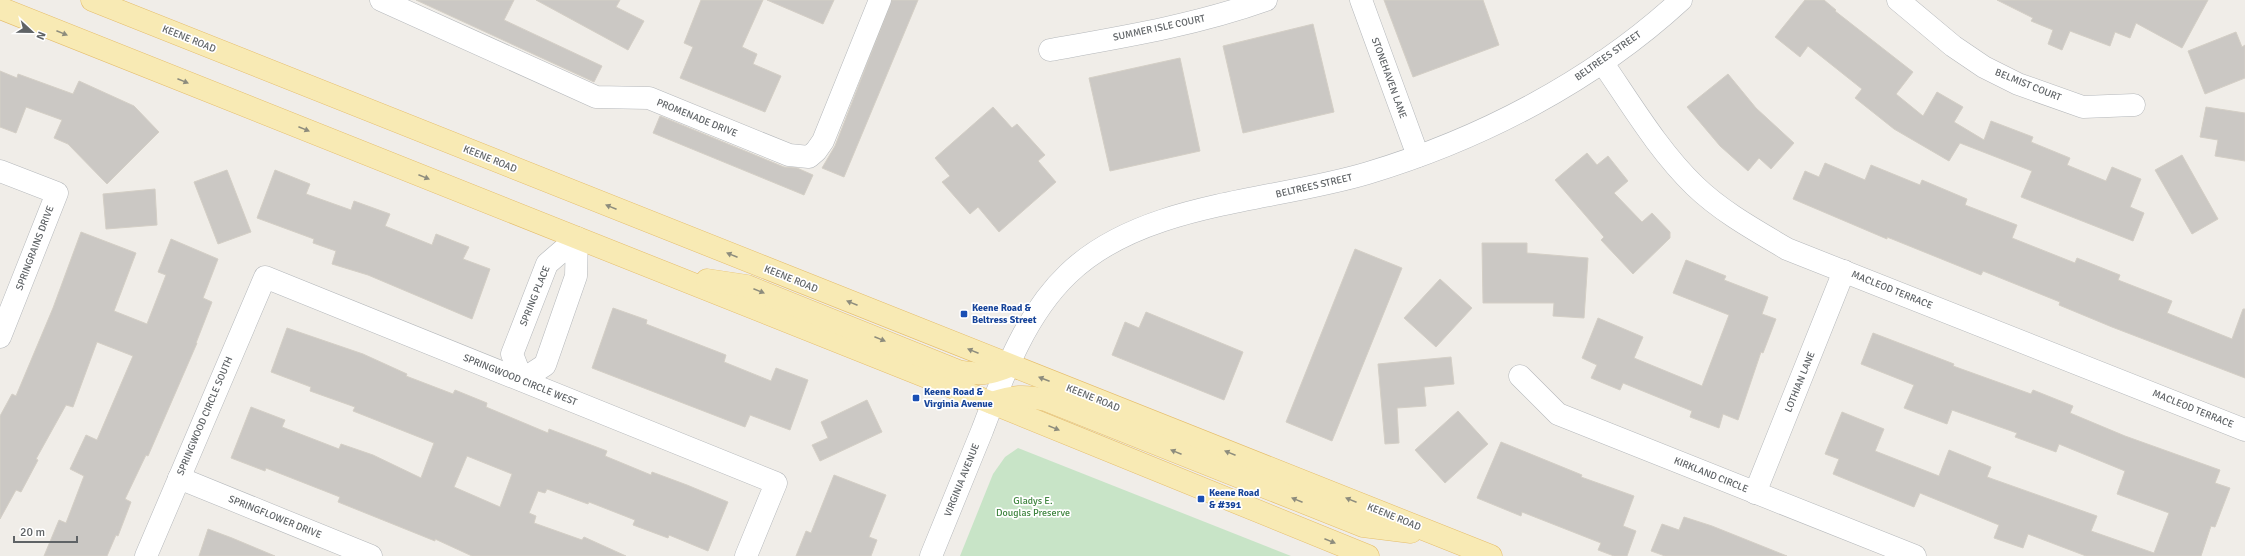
<svg xmlns="http://www.w3.org/2000/svg" width="2245" height="556" font-family="Signika,sans-serif">
<style>
.green{fill:#c8e4c7}
.building{fill:#cbc8c4;stroke:#d4cfc6;fill-rule:evenodd}
.lines{fill:none;stroke-linecap:round;stroke-linejoin:round}
.minor-casing{stroke:#b5b8bb;stroke-width:23}
.major-casing{stroke:#e5bd6b;stroke-width:23}
.minor{stroke:#fff;stroke-width:22}
.major{stroke:#f8eab4;stroke-width:22}
.oneway{fill:#8d8c7d}
.transit-dot{fill:#1a4fb4;stroke:#fff;stroke-width:1.5}
.labels{text-anchor:middle;dominant-baseline:central;stroke-width:3.5;stroke-linejoin:round;paint-order:stroke}
.street-label{font-size:10px;fill:#5f6366;stroke:#fff}
.transit-label{font-size:10px;font-weight:bold;fill:#164399;stroke:#fff;text-anchor:start}
.park-label{font-size:10px;fill:#3f853f;stroke:#fff}
</style>
<rect width="100%" height="100%" fill="#f0ede8"/>
<polygon class="green" points="1018,448 1291,556 960,556 993,474 1005,457"/>
<g class="building">
<polygon points="416,0 514,0 504,20 602,66 594,82"/>
<polygon points="536,0 620,0 616,7 644,21 628,50"/>
<polygon points="701,0 763,0 742,47 757,54 753,64 781,76 765,112 680,78 693,47 684,43"/>
<polygon points="767,0 834,0 823,24"/>
<polygon points="892,0 918,0 844,177 822,168 835,146"/>
<polygon points="1384,0 1483,0 1499,45 1413,77"/>
<polygon points="1805,0 1824,0 1836,10 1835,11 1913,72 1896,94 1923,116 1937,92 1963,107 1954,122 1984,140 1991,121 2033,137 2031,142 2070,158 2067,165 2106,181 2112,167 2141,179 2130,207 2144,213 2133,241 2021,197 2032,171 1960,143 1949,161 1894,129 1855,98 1862,89 1808,46 1800,57 1775,37"/>
<polygon points="1997,0 2208,0 2182,48 2136,23 2130,38 2115,32 2110,46 2070,31 2062,50 2048,44 2053,30 2031,21 2033,18"/>
<polygon points="1313,24 1334,112 1243,133 1223,46"/>
<polygon points="2236,32 2242,47 2245,45 2245,78 2205,94 2188,51"/>
<polygon points="1180,58 1200,151 1110,171 1089,78"/>
<polygon points="0,71 17,78 18,74 73,94 79,81 134,106 159,132 107,184 68,144 54,138 62,120 26,107 16,133 0,127"/>
<polygon points="1728,74 1756,108 1794,143 1771,169 1759,158 1748,171 1720,146 1687,107"/>
<polygon points="993,107 1012,128 1017,124 1045,155 1038,161 1056,182 999,232 978,207 970,214 942,182 950,176 935,158"/>
<polygon points="2206,107 2245,113 2245,161 2215,156 2218,140 2200,137"/>
<polygon points="660,116 784,167 797,168 813,175 804,195 653,133"/>
<polygon points="1587,153 1597,165 1608,156 1628,181 1614,193 1642,222 1652,213 1670,232 1670,238 1633,274 1601,240 1604,237 1555,180"/>
<polygon points="2182,155 2218,219 2192,234 2155,170"/>
<polygon points="1825,163 1865,180 1871,165 1920,185 1922,180 1967,199 1965,205 2017,225 2012,238 2075,263 2077,258 2120,275 2118,280 2172,301 2167,313 2232,339 2243,309 2245,309 2245,378 2112,327 2059,305 2060,302 1983,271 1981,275 1887,237 1887,239 1793,199 1805,171 1819,177"/>
<polygon points="227,170 251,232 218,244 194,182"/>
<polygon points="275,170 310,184 306,194 351,210 354,201 390,214 385,226 432,245 436,234 469,247 463,259 490,269 472,319 368,275 332,264 336,251 313,243 314,239 257,218"/>
<polygon points="155,189 157,225 106,229 103,194"/>
<polygon points="81,232 136,253 114,311 147,324 166,275 158,272 171,239 218,259 203,298 212,302 196,343 197,343 148,456 146,455 125,499 131,502 118,536 116,535 107,556 44,556 59,520 66,523 84,476 70,469 86,435 97,440 133,356 97,342 73,407 66,405 36,459 38,460 21,492 16,490 0,519 0,416 12,394 16,396 53,308"/>
<polygon points="1482,243 1527,243 1527,253 1588,258 1584,318 1553,316 1554,303 1483,303"/>
<polygon points="1355,249 1402,268 1332,441 1286,422"/>
<polygon points="1686,260 1726,276 1724,280 1768,297 1762,314 1776,319 1763,353 1761,352 1738,420 1723,414 1719,428 1690,417 1692,411 1623,383 1620,390 1591,378 1597,365 1582,358 1598,318 1643,337 1634,358 1702,386 1729,315 1673,293"/>
<polygon points="1440,279 1472,308 1436,347 1404,318"/>
<polygon points="613,308 647,320 646,324 726,355 724,362 771,381 776,368 808,380 790,430 750,415 745,427 592,368"/>
<polygon points="1146,312 1243,352 1224,400 1112,355 1125,322 1139,328"/>
<path d="M287,328l76,26 44,20 -1,2 47,18 2,-4 32,13 -1,4 62,26 1,-4 58,22 -2,5 46,19 1,-3 35,13 41,17 -20,49 -39,-16 -1,3 -35,-13 2,-5 -46,-18 -1,2 -41,-15 -2,4 -7,-2 -9,22 7,3 -2,7 48,17 2,-3 42,19h-154l-37,-17v2l-97,-39 2,-5 -74,-29 -1,3 -34,-13 20,-51 34,13 -3,7 57,22 2,-5 32,11 48,23 13,-35 -81,-32 2,-4 -45,-16 1,-4 -40,-15zM467,456l45,18 -12,33 -46,-20z"/>
<polygon points="1873,333 1954,364 1953,366 2031,394 2033,390 2073,406 2070,413 2125,436 2220,470 2215,483 2230,488 2215,527 2211,526 2201,556 2086,556 2028,534 2023,548 1994,538 1999,525 1920,493 1914,507 1833,474 1839,459 1825,454 1842,412 1884,429 1875,451 1939,476 1949,450 1991,467 1987,477 2097,516 2091,531 2154,553 2169,513 2117,494 2125,471 2059,444 2056,452 2015,437 2017,433 1952,410 1947,424 1904,408 1914,385 1861,364"/>
<polygon points="1451,357 1454,384 1424,387 1426,406 1397,408 1399,443 1385,444 1378,364"/>
<polygon points="867,400 882,432 820,461 812,445 828,438 821,422"/>
<polygon points="1458,411 1488,444 1445,483 1415,450"/>
<polygon points="1501,442 1582,475 1581,477 1634,496 1623,526 1636,531 1627,556 1614,556 1598,550 1601,543 1522,512 1521,516 1477,498"/>
<polygon points="834,475 886,495 869,537 877,540 871,556 796,556 806,531 811,533"/>
<polygon points="1684,517 1712,526 1787,556 1665,556 1651,551 1662,524 1679,530"/>
<polygon points="208,529 232,538 275,556 199,556"/>
</g>
<g class="lines">
<defs>
<g id="minor">
<polyline points="381,0 596,97 649,98 789,155 809,157 816,151 823,141 880,0"/>
<polyline points="1361,0 1418,156"/>
<polyline points="1898,0 1953,46 1984,67 2018,84 2083,107 2134,105"/>
<path d="M1050,50c73,-13 146,-25 216,-50"/>
<path d="M1602,62c29,42 56,88 93,124 27,26 60,44 92,63l458,181"/>
<polyline points="0,171 57,193 0,337"/>
<polygon points="577,238 576,276 545,365 522,380 512,354 547,264"/>
<polyline points="1520,376 1558,414 1915,556"/>
<polyline points="179,478 371,556"/>
<polyline points="1755,493 1844,271"/>
<polyline points="146,556 265,277 776,483 746,556"/>
<path d="M931,556c17,-42 34,-84 51,-125 21,-55 43,-116 86,-157 74,-72 204,-72 300,-101 113,-34 225,-92 313,-173"/>
</g>
<g id="major">
<polyline points="92,0 1491,556"/>
<polyline points="0,8 992,403 1368,556"/>
<path d="M707,280l40,6 211,85c21,4 32,3 51,-5"/>
<path d="M992,403c21,-7 32,-8 54,-3l317,126 48,6"/>
</g>
</defs>
<use href="#minor" class="minor-casing"/>
<use href="#major" class="major-casing"/>
<use href="#minor" class="minor"/>
<use href="#major" class="major"/>
</g>
<defs><path id="oneway-solid" d="M-6-.8H1V-3.2L6.5 0L1 3.2V.8H-6Z"/></defs>
<g class="oneway">
<use href="#oneway-solid" transform="translate(62 33) rotate(22)"/>
<use href="#oneway-solid" transform="translate(183 81) rotate(22)"/>
<use href="#oneway-solid" transform="translate(304 129) rotate(22)"/>
<use href="#oneway-solid" transform="translate(424 177) rotate(22)"/>
<use href="#oneway-solid" transform="translate(611 207) rotate(-158)"/>
<use href="#oneway-solid" transform="translate(732 255) rotate(-158)"/>
<use href="#oneway-solid" transform="translate(759 291) rotate(22)"/>
<use href="#oneway-solid" transform="translate(852 303) rotate(-158)"/>
<use href="#oneway-solid" transform="translate(880 339) rotate(22)"/>
<use href="#oneway-solid" transform="translate(973 351) rotate(-158)"/>
<use href="#oneway-solid" transform="translate(1044 379) rotate(-159)"/>
<use href="#oneway-solid" transform="translate(1054 428) rotate(22)"/>
<use href="#oneway-solid" transform="translate(1176 452) rotate(-158)"/>
<use href="#oneway-solid" transform="translate(1230 453) rotate(-158)"/>
<use href="#oneway-solid" transform="translate(1297 500) rotate(-158)"/>
<use href="#oneway-solid" transform="translate(1351 500) rotate(-158)"/>
<use href="#oneway-solid" transform="translate(1330 541) rotate(22)"/>
</g>
<g class="transit-dot">
<rect x="960" y="310" width="8" height="8" rx="2"/>
<rect x="912" y="394" width="8" height="8" rx="2"/>
<rect x="1197" y="495" width="8" height="8" rx="2"/>
</g>
<g class="labels">
<g class="street-label">
<text transform="translate(1159 28) rotate(-12)">SUMMER ISLE COURT</text>
<text transform="translate(189 39) rotate(22)">KEENE ROAD</text>
<text transform="translate(1608 56) rotate(-35)">BELTREES STREET</text>
<text transform="translate(1389 78) rotate(70)">STONEHAVEN LANE</text>
<text transform="translate(2028 85) rotate(22)">BELMIST COURT</text>
<text transform="translate(697 118) rotate(22)">PROMENADE DRIVE</text>
<text transform="translate(490 159) rotate(22)">KEENE ROAD</text>
<text transform="translate(1314 186) rotate(-13)">BELTREES STREET</text>
<text transform="translate(35 248) rotate(-69)">SPRINGRAINS DRIVE</text>
<text transform="translate(791 279) rotate(22)">KEENE ROAD</text>
<text transform="translate(1892 290) rotate(22)">MACLEOD TERRACE</text>
<text transform="translate(535 296) rotate(-68)">SPRING PLACE</text>
<text transform="translate(520 380) rotate(22)">SPRINGWOOD CIRCLE WEST</text>
<text transform="translate(1800 382) rotate(-68)">LOTHIAN LANE</text>
<text transform="translate(1093 398) rotate(22)">KEENE ROAD</text>
<text transform="translate(2193 409) rotate(22)">MACLEOD TERRACE</text>
<text transform="translate(205 416) rotate(-67)">SPRINGWOOD CIRCLE SOUTH</text>
<text transform="translate(1711 475) rotate(22)">KIRKLAND CIRCLE</text>
<text transform="translate(962 480) rotate(-68)">VIRGINIA AVENUE</text>
<text transform="translate(275 517) rotate(22)">SPRINGFLOWER DRIVE</text>
<text transform="translate(1394 517) rotate(22)">KEENE ROAD</text>
</g>
<g class="transit-label">
<text x="972" y="308">Keene Road &amp;<tspan x="972" dy="12">Beltress Street</tspan></text>
<text x="924" y="392">Keene Road &amp;<tspan x="924" dy="12">Virginia Avenue</tspan></text>
<text x="1209" y="493">Keene Road<tspan x="1209" dy="12">&amp; #391</tspan></text>
</g>
<g class="park-label">
<text x="1033" y="501">Gladys E.<tspan x="1033" dy="12">Douglas Preserve</tspan></text>
</g>
</g>
<g transform="translate(32 32) rotate(112)" stroke="#ffffff" stroke-width="3" paint-order="stroke">
<path d="M0-3L7 15L0 10L-7 15Z" fill="#5f6366"/>
<text y="-6" font-size="11" font-weight="bold" text-anchor="middle" fill="#5f6366">N</text>
</g>
<path d="M14 536v6h63v-6" fill="none" stroke="#5f6366" stroke-width="2"/>
<text x="20" y="536" font-size="12" fill="#5f6366" stroke="#ffffff" stroke-width="3" paint-order="stroke">20 m</text>
</svg>
